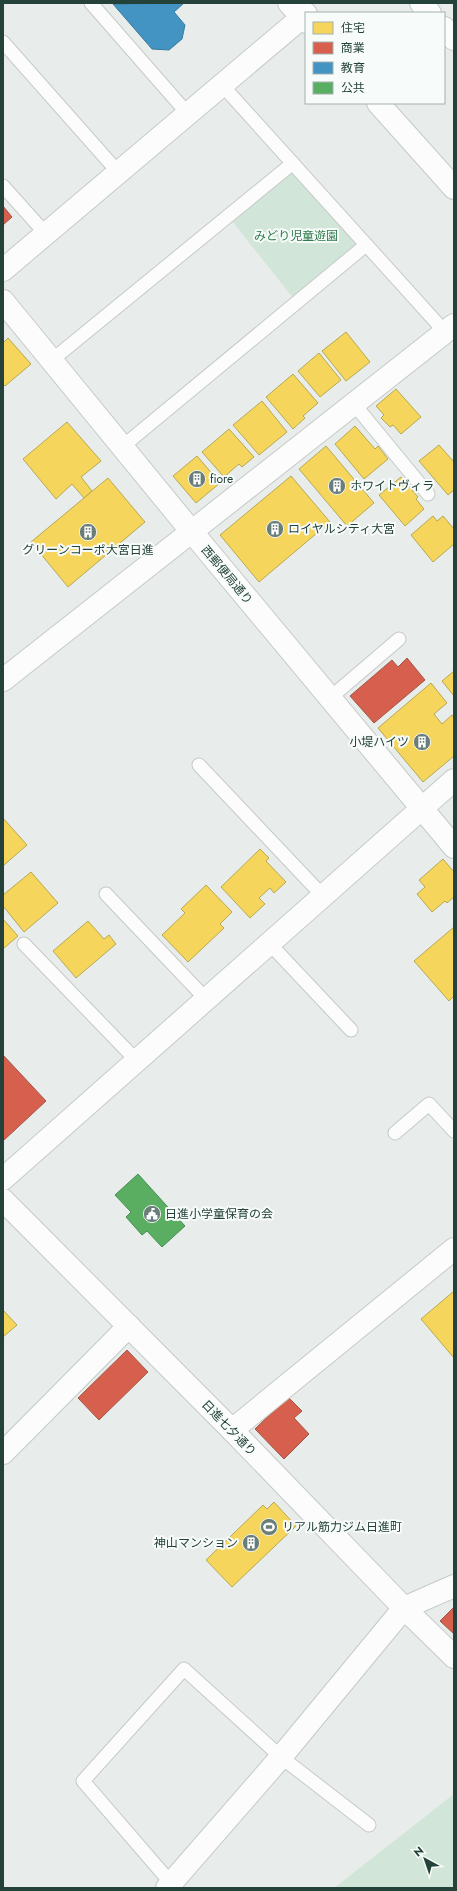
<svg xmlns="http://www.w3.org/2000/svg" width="457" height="1891" font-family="Jost,'Noto Sans JP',sans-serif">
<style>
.green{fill:#d1e6d8}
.homes{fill:#f6d55c;stroke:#b7a952}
.shops{fill:#d6604d;stroke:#a15747}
.schools{fill:#4393c3;stroke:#3a7b9a}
.public{fill:#5aae61;stroke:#4a8e55}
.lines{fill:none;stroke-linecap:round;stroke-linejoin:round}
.service-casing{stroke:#c5cac8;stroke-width:15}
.minor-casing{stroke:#c5cac8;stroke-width:24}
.service{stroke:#fcfcfc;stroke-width:13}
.minor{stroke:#fcfcfc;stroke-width:22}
.labels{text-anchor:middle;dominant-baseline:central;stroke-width:4;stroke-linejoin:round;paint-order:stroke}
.park-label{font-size:12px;fill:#2d7a4b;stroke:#f7fbf9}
.poi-label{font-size:12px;fill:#24423a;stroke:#f7fbf9;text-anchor:start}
.street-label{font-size:12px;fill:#24423a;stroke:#f7fbf9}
</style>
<rect width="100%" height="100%" fill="#e8edeb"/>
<g class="green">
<polygon points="292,172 358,244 293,298 232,221"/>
<polygon points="454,1794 454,1888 334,1888"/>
</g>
<g class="homes">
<polygon points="346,332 370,362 346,381 322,351"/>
<polygon points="8,338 31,364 5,386 3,384 3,343"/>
<polygon points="319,353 341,380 320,397 298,371"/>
<polygon points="293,374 318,403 303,416 305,418 293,429 266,397"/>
<polygon points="396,389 421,417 401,434 393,425 390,427 381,418 384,415 376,406"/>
<polygon points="262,401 287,432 259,455 233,425"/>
<polygon points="67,422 101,461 81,477 92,491 84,498 72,484 56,499 23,459"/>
<polygon points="355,426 375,449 378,446 388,459 364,479 335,444"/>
<polygon points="229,429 254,457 242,467 239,464 224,477 202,452"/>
<polygon points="439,445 454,462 454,490 448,495 419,461"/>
<polygon points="326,446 374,503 347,526 299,469"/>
<polygon points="197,456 220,483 196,503 173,476"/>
<polygon points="291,476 330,522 259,582 220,535"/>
<polygon points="401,477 418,497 416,499 424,509 405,526 379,495"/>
<polygon points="108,478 145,522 68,587 31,542"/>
<polygon points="433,516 437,521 443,516 454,529 454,544 433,562 411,535"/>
<polygon points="454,671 454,696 442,681"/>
<polygon points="431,683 447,703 434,714 442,724 452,715 454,718 454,756 423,782 378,728"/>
<polygon points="3,818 27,845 3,866"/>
<polygon points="260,849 269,858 266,861 286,882 274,893 270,888 259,898 265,904 250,918 221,887"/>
<polygon points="443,859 454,872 454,897 447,903 445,901 432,912 417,894 425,887 419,880"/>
<polygon points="31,872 58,903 24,932 3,906 3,895"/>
<polygon points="206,885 232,912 220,924 224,928 188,962 162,935 185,913 181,909"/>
<polygon points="3,919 18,936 3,949"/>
<polygon points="88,921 104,939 109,935 116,944 76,978 53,951"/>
<polygon points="454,927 454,996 449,1001 414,961"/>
<polygon points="454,1291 454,1358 421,1319"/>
<polygon points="3,1310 17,1325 3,1337"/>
<polygon points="274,1502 296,1526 232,1587 206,1560 263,1505 267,1509"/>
</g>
<g class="shops">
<polygon points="3,206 12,217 3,225"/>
<polygon points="407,658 425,680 374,723 350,696 392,660 398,667"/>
<polygon points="3,1055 46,1101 3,1141"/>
<polygon points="127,1350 148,1372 99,1420 78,1398"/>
<polygon points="288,1397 302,1411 294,1418 309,1434 284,1459 255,1429"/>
<polygon points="454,1607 454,1634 440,1621"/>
</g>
<polygon class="schools" points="184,3 174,12 185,25 182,39 169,50 152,49 113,4"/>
<polygon class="public" points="138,1174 185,1226 162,1247 147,1231 142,1235 126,1217 131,1212 115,1195"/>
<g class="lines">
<defs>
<g id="service">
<polyline points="91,3 188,114"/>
<polyline points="3,42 118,172"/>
<polyline points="222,85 445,332"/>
<polyline points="3,186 46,234"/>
<polyline points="52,360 293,163"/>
<polyline points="354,404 428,494"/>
<polyline points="122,447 366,245"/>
<polyline points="330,698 399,639"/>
<polyline points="199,765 322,895"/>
<polyline points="106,894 205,998"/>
<polyline points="268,942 351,1030"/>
<polyline points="24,944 136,1060"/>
<polyline points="395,1133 429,1104 454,1131"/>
<polyline points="171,1883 83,1781 184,1669 281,1757 369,1825"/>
</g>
<g id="minor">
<polyline points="289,3 306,22"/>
<polyline points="421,3 430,13"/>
<polyline points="444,28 454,39"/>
<polyline points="378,103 454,188"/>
<polyline points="3,270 306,14"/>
<polyline points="3,301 192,532 454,847"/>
<polyline points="3,680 454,325"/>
<polyline points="3,1179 454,780"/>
<polyline points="3,1200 232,1430 404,1608 454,1657"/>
<polyline points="232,1430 454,1249"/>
<polyline points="3,1453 129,1326"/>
<polyline points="167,1888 281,1757 404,1608 454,1586"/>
</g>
</defs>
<use href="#service" class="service-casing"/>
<use href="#minor" class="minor-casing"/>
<use href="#service" class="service"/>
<use href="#minor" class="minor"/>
</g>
<defs>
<symbol id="building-disc" viewBox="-11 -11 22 22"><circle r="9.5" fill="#697e78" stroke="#f7fbf9"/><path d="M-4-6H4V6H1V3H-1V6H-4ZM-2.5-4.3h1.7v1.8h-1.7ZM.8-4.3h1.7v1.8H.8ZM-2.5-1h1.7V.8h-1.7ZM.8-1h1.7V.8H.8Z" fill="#fff"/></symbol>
<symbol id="civic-disc" viewBox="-11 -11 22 22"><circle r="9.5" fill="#697e78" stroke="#f7fbf9"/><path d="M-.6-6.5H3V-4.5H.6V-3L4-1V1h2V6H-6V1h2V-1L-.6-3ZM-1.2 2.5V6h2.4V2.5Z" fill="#fff"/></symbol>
<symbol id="stadium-disc" viewBox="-11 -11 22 22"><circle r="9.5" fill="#697e78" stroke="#f7fbf9"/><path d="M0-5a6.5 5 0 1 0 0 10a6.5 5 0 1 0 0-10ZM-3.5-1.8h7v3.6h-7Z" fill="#fff"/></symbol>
</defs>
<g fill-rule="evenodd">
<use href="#building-disc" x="187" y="469" width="20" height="20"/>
<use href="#building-disc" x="327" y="476" width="20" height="20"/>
<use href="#building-disc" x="265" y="519" width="20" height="20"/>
<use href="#building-disc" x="78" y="522" width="20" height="20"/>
<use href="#building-disc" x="412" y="732" width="20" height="20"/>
<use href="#civic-disc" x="142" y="1204" width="20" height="20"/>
<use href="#stadium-disc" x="259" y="1517" width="20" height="20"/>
<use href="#building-disc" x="241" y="1533" width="20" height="20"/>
</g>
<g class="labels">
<g class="park-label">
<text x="296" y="236">みどり児童遊園</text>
</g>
<g class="poi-label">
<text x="210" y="479">fiore</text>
<text x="350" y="486">ホワイトヴィラ</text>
<text x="288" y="529">ロイヤルシティ大宮</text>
<text x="88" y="550" text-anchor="middle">グリーンコーポ大宮日進</text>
<text x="409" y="742" text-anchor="end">小堤ハイツ</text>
<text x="165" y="1214">日進小学童保育の会</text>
<text x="282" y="1527">リアル筋力ジム日進町</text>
<text x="238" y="1543" text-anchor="end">神山マンション</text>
</g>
<g class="street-label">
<text transform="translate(227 575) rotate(50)">西郵便局通り</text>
<text transform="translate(229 1428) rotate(46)">日進七夕通り</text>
</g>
</g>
<rect width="457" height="1891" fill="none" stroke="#24423a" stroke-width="8"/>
<rect x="305" y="12" width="140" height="92" fill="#f7fbf9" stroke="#a3b1ad"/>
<rect x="313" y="22" width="20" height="12" fill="#f6d55c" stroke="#a3b1ad"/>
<text x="341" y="32" font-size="12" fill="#24423a">住宅</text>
<rect x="313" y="42" width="20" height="12" fill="#d6604d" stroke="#a3b1ad"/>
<text x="341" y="52" font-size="12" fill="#24423a">商業</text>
<rect x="313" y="62" width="20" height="12" fill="#4393c3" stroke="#a3b1ad"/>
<text x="341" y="72" font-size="12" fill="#24423a">教育</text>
<rect x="313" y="82" width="20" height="12" fill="#5aae61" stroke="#a3b1ad"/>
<text x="341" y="92" font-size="12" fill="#24423a">公共</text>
<g transform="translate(425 1859) rotate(320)" stroke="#f7fbf9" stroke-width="3" paint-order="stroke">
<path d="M0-3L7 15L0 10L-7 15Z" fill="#24423a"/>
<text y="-6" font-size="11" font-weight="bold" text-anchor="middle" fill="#24423a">N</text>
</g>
</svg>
